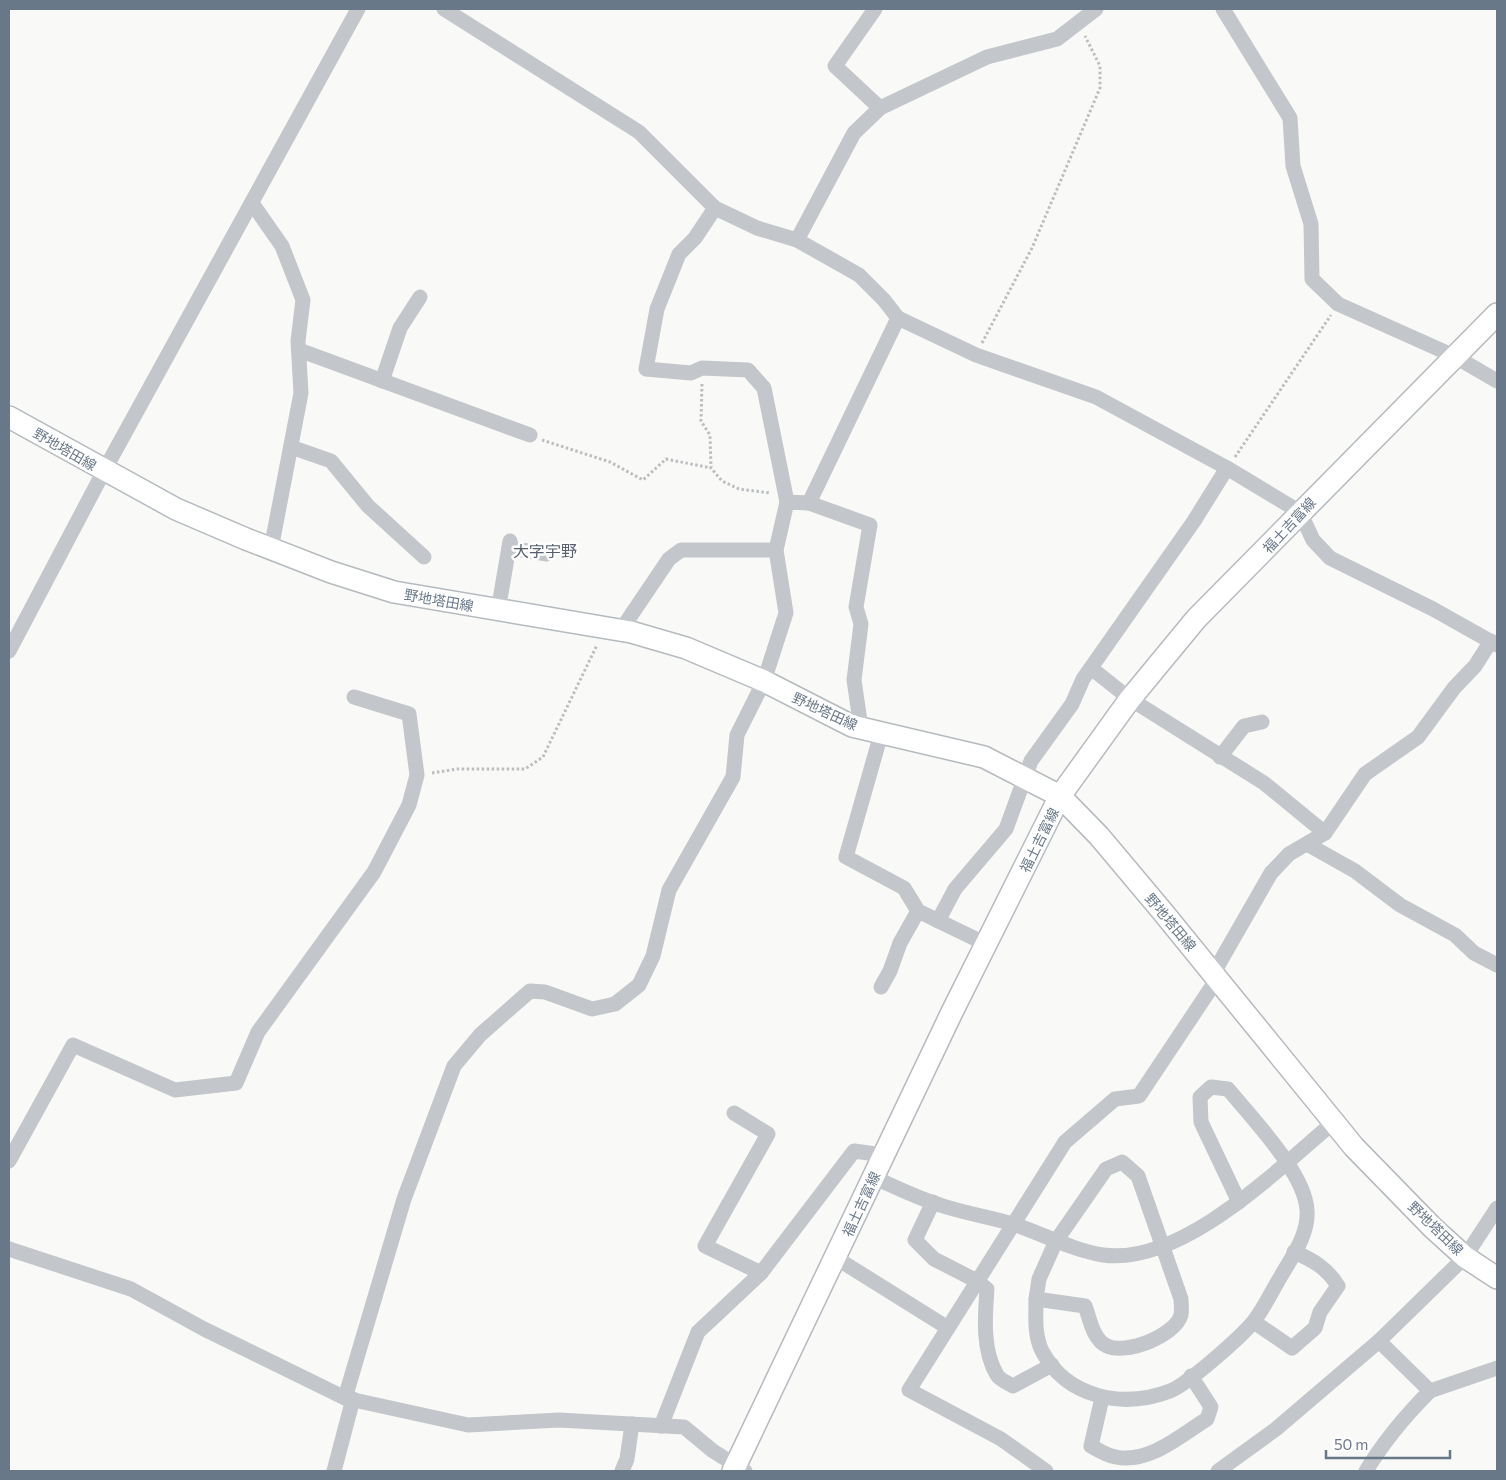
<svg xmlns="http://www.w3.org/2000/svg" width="1506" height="1480" font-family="Commissioner,'Noto Sans JP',sans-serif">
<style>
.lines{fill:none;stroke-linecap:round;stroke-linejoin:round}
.secondary-casing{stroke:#b5babf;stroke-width:24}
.path{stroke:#bbbec1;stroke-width:3;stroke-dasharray:2.5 2.5;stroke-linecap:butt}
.street{stroke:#c3c6cb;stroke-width:15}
.secondary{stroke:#fff;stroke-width:21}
.labels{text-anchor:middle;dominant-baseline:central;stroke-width:5;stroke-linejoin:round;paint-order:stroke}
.street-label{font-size:14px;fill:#697888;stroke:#fff}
.quarter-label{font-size:16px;fill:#57616d;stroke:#fff}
</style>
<rect width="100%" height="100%" fill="#f9faf7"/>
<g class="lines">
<defs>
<g id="secondary">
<polyline points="9,417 176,509 246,539 331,572 394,592 631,632 686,648 764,681 852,726 984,757 1060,796 1099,836 1162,911 1354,1147 1433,1228 1465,1257 1497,1278"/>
<polyline points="733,1471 952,1012 1060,796 1130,699 1196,619 1497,314"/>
</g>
</defs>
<use href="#secondary" class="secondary-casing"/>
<g class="path">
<polyline points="982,343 1032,248 1100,88 1100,66 1085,36"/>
<polyline points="702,384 701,421 710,435 711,468 722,481 739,489 770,493"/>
<polyline points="542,440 610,462 643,480 666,459 711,468"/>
<polyline points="1235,457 1331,315"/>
<polyline points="432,773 457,769 525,769 543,757 597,645"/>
</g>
<g class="street">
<polyline points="444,9 639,132 715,208 757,228 797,240 859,275 884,300 898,318 976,355 1096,397 1227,468 1300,512 1313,540 1330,558 1433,609 1497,645"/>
<polyline points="875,9 835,66 880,108"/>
<polyline points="1223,9 1290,118 1293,166 1311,224 1312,279 1338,304 1454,356 1497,381"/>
<polyline points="252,203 282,246 303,300 298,341 301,393 271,549"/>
<polyline points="715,208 695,238 679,254 657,309 646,369 691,373 702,368 748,370 764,388 787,502"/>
<polyline points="797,240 854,133 880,108 987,57 1057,39 1096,9"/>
<polyline points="299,350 530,435"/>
<polyline points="382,381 400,328 420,297"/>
<polyline points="291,447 331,461 368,506 424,557"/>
<polyline points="809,503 870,525 856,607 861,624 854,680 861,728"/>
<polyline points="509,548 547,554"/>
<polyline points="498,611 510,541"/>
<polyline points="621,630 669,559 681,550 776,550"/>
<polyline points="9,651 104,471 358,9"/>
<polyline points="1091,668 1130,699 1264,783 1325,833"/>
<polyline points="881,734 846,857 904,888 918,911 986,944"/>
<polyline points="1220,757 1244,726 1262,722"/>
<polyline points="1307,844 1355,871 1400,905 1455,935 1474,953 1497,965"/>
<polyline points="938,921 955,889 1006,829 1031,761 1072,704 1083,679 1194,521 1227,468"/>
<polyline points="1213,974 1271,873 1289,854 1325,833 1365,774 1418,737 1454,688 1475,666 1491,641"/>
<polyline points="881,987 890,971 900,943 918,911"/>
<polyline points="734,1113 768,1134 705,1246 761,1273 854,1151 883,1155"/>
<polyline points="9,1161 73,1045 175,1090 236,1083 258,1032 374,872 409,805 417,775 409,714 354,697"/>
<path d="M1122,1162l16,14 43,123c0,5 1,11 0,16 -6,21 -55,40 -74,31 -14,-6 -17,-27 -22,-40l-49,-7 3,-20 17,-38 50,-72z"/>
<path d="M873,1177c22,10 44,21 67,28 24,8 49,12 73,19 30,10 59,26 90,31 79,11 175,-86 231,-133"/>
<path d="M933,1202l-18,38 19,19 43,22 10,8c-2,27 -5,61 10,86 3,5 11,8 16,11l39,-21"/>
<polyline points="9,1249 131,1289 204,1329 345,1398 468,1425 559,1420 684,1427 713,1451 745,1471"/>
<polyline points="836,1258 948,1328"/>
<path d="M1036,1299c0,17 -2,36 6,52 25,47 81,58 128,40 18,-7 71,-54 84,-70 10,-13 18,-30 27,-45 11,-19 28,-42 26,-66 -2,-37 -55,-92 -79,-121l-17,-2 -11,10 1,25 38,80"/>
<path d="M1254,1322l38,26 23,-20 5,-16 18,-26c-11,-18 -25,-26 -44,-34"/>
<polyline points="1379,1341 1430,1391 1497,1368"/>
<polyline points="345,1398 404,1199 454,1066 480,1035 530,991 545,992 592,1009 615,1004 639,985 653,956 669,890 733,777 737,735 764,681 786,613 776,550 787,502 809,503 898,318"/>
<path d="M1102,1398l-11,48c7,4 16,10 25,11 33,7 65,-22 91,-38l4,-12 -20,-31"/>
<polyline points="661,1426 698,1332 761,1273"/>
<polyline points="334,1471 353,1399"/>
<polyline points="622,1471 627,1459 632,1424"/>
<polyline points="1046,1471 1001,1439 909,1390 1065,1142 1115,1099 1139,1096 1217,979"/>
<polyline points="1218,1471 1276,1429 1379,1341 1465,1257 1497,1208"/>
<path d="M1366,1471c18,-30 39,-55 64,-80"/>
</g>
<use href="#secondary" class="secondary"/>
</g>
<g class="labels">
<g class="street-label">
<text transform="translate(65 449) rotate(30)">野地塔田線</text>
<text transform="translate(1289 525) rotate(-47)">福土吉富線</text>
<text transform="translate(439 600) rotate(10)">野地塔田線</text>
<text transform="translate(825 711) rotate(25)">野地塔田線</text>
<text transform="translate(1039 840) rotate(-64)">福土吉富線</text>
<text transform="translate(1171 922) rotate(50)">野地塔田線</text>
<text transform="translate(861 1204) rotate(-65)">福土吉富線</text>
<text transform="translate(1436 1228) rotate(44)">野地塔田線</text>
</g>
<g class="quarter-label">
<text x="545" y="550">大字宇野</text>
</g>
</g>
<rect width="1506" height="1480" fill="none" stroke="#697888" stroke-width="20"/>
<path d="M1326 1450v8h124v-8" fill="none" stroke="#697888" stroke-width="2.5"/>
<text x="1334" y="1450" font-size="15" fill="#697888" stroke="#ffffff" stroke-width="4" paint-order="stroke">50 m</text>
</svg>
